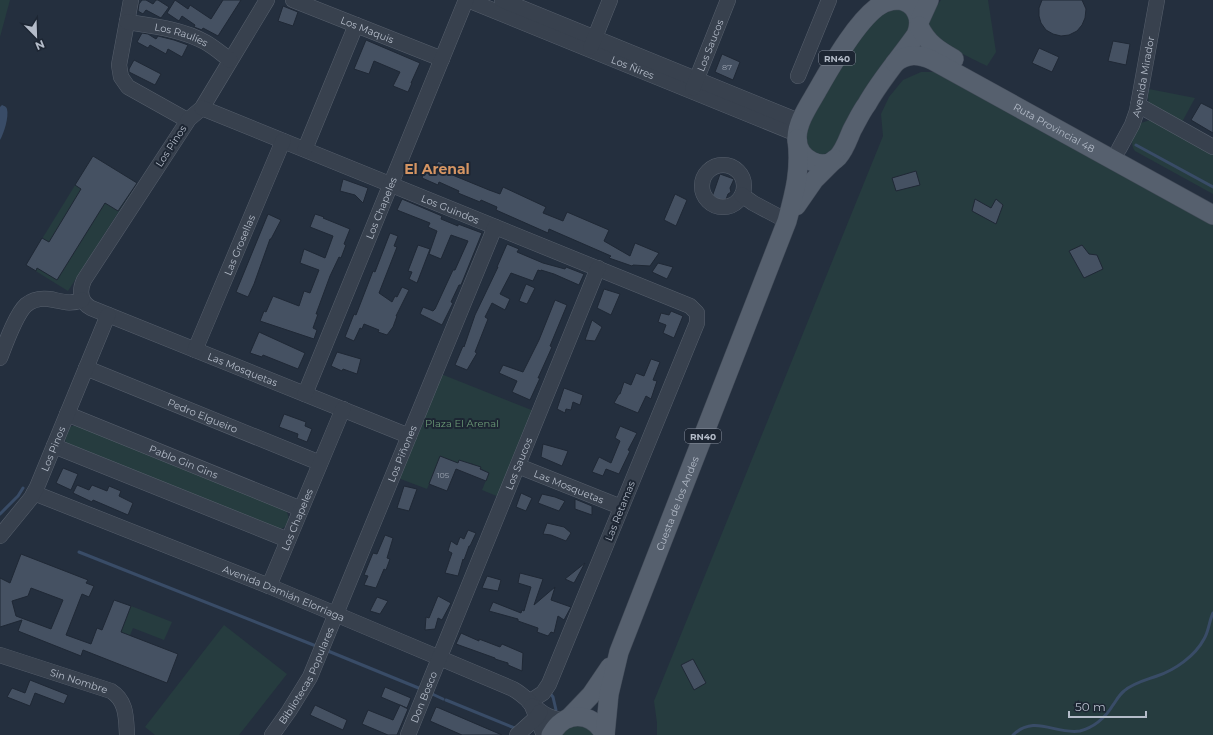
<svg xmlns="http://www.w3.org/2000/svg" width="1213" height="735" font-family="Montserrat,sans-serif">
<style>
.green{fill:#263c3f}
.water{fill:#394c67}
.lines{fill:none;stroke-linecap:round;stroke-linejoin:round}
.stream{stroke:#394c67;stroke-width:3}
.building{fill:#455162;stroke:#1f2835;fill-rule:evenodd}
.minor-casing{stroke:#565f6c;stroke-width:16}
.major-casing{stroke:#414a57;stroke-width:20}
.minor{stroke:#38414e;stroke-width:15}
.major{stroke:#56606e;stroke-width:19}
.labels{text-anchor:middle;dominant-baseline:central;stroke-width:4;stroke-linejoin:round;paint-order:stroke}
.number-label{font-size:8px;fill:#98a1af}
.shield{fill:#1d2633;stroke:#878f9c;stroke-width:1}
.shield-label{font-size:9px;font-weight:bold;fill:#b4bcc9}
.street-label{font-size:10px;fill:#b4bcc9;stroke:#1d2633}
.park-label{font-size:10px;fill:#6b9a76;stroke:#1d2633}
.district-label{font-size:14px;font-weight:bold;fill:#d59563;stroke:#1d2633}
</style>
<rect width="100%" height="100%" fill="#242f3e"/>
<g class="green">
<polygon points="0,0 10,0 0,37"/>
<path d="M941,0h47l8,52 -9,14c-13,-7 -57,-25 -58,-41 0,-8 7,-18 12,-25z"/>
<polygon points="903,9 913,24 835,150 819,156 807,148 804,135 831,79 881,11"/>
<polygon points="921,72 936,72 949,78 1213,225 1213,735 657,735 657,723 654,701 883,136 881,114 889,97 903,80"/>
<polygon points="1149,89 1195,98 1182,122 1149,103 1148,97"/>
<path d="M1150,120l63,34v40l-78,-43c-7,-10 1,-19 6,-28z"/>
<polygon points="93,156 137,183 68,291 26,265"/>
<polygon points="441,374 534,411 499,497 482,490 489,473 471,463 470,465 458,463 440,457 427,489 398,478"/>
<path d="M76,425l209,85c7,8 3,18 -7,20l-211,-85 -3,-8 5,-10z"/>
<polygon points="131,606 172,622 164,640 133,628 128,640 119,637"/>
<polygon points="224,625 287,674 239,735 155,735 145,727"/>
<polygon points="583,724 597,735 559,735 564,729"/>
</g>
<path class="water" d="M2,105c2,1 4,1 5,4 2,8 -3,24 -7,31v-33z"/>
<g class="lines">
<g class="stream">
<polyline points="1136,145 1213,187"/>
<polyline points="0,514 18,496 23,488"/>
<polyline points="79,552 316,646"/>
<polyline points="328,651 421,689"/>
<polyline points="549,692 553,697 556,710"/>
<polyline points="430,693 443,699"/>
<polyline points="446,700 517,729"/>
<path d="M1013,735c22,-21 42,0 67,-4 15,-4 25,-13 33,-26 3,-4 6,-10 11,-14 9,-8 22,-11 33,-15 18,-6 38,-20 47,-37 5,-8 5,-18 9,-26"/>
</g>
</g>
<g class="building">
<polygon points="142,0 146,0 153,4 156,0 158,0 169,7 161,18 146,10 143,14 138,11 139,4"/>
<polygon points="175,0 188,9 190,5 211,19 223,0 241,0 218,36 203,28 202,30 194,27 195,25 182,16 179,21 167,13"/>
<polygon points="1042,0 1082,0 1086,9 1085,18 1082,25 1077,31 1069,35 1061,36 1053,34 1046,30 1041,23 1039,16 1039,8"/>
<polygon points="283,6 298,12 293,26 278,21"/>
<polygon points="142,33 148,34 156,39 158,36 174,40 188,45 182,57 168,49 166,54 150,45 148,48 137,42"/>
<polygon points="366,40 420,63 411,83 412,83 408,92 393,86 400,72 374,61 369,74 354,69"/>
<polygon points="1113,41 1130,44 1126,65 1108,61"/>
<polygon points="1039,48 1059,57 1052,72 1032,63"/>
<polygon points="722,54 740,62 733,80 715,72"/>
<polygon points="134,60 161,74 155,85 129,72 129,69"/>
<polygon points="1201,103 1213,109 1213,133 1191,120"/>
<polygon points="93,156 137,183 118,211 105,203 57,280 37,268 36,271 26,265 42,238 49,242 81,189 75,185"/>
<polygon points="438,161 453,168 450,174 489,190 500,194 503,187 546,207 543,213 563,221 567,212 609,230 604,241 630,256 635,243 659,253 650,266 633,265 632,266 609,258 611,256 549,229 548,233 496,210 497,207 481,200 480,202 458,193 459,191 439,182 438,185 422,178 427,166 434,170"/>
<polygon points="916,171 920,185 896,191 892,178"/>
<polygon points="720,174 734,179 730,188 731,192 728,194 725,202 712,197"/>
<polygon points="343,179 368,188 363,203 355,195 340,191"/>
<polygon points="675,194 687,200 676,226 664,220"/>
<polygon points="402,199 442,216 441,219 458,226 458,224 482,233 461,285 459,285 451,302 453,303 442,325 420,314 423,307 433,311 435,309 453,270 455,270 468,241 451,235 441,259 429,254 437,231 428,227 430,223 397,210"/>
<polygon points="975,199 991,208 996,199 1003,205 996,224 972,211"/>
<polygon points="268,214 281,220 271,239 270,239 254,284 248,297 236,292"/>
<polygon points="315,214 324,217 323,218 350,229 344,244 346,245 341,258 339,257 330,276 316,314 318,314 313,328 317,330 314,339 260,321 264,311 266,312 273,296 299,306 304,291 310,293 319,270 300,263 304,249 325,258 333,236 310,227"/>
<polygon points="390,233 398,236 394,246 397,247 379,293 392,302 395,296 397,297 402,287 409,290 396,316 397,316 393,327 387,335 378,332 379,330 364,324 362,329 360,328 354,341 345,337 354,314 356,315 373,271 375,272"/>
<polygon points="507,244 519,249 517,252 543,263 565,269 566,267 584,274 579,285 554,274 541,270 541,271 538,270 533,281 511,273 500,294 510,299 505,310 492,303 485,317 488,319 475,352 477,353 467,370 455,365 463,346 464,347 475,315 498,267 497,267"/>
<polygon points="418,245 430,249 417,283 409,279 412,272 408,271"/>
<polygon points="1082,245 1089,254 1097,255 1103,269 1084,278 1069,251"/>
<polygon points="658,263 673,267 667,279 652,272"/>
<polygon points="526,284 535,288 527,304 519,301"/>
<polygon points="604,289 620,294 611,315 597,308"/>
<polygon points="555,300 567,305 550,346 552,347 538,378 540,378 530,400 512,392 517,381 499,373 503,365 523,372 539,340"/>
<polygon points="671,311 683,316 674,338 663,333 666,325 658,322 661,313 669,315"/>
<polygon points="592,320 602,327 595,341 585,340"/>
<polygon points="259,332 305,353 298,369 263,355 262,357 250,353"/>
<polygon points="337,352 361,359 357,374 343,369 342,371 331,366"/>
<polygon points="651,359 660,362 653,380 657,381 651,399 646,396 638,413 614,403 619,394 620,394 624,382 631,385 636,373 644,376"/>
<polygon points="564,388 583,395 580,405 573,402 571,410 566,409 565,413 557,409"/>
<polygon points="284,414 306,422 305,426 312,429 307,442 297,438 298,434 279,427"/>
<polygon points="620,426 637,433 628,450 630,451 619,474 606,469 603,476 592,472 599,457 611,463 620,441 615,438"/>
<polygon points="543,444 568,451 562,466 541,457"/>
<polygon points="440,456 458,463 459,460 481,467 480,469 489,473 486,481 456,469 447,491 429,484"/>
<polygon points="63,468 78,474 71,490 56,483"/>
<polygon points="77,485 89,490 92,485 107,491 109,486 121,491 119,496 133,503 128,515 93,500 92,502 73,493"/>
<polygon points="404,486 417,489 409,511 397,508"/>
<polygon points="521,493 532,498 526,511 516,507"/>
<polygon points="542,494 555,497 565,501 559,511 538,503"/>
<polygon points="575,499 592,506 592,515 575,509"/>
<polygon points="547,523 564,527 571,533 566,541 551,535 543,534"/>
<polygon points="468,530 476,533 470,546 469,546 464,560 463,559 458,576 445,573 452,553 448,551 451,541 457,545 460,537 464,539"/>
<polygon points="385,535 393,538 387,558 390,559 386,570 384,569 376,588 364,585 368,576 364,575 373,553 377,554"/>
<path d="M21,554l67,26 -2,3 8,3 -5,11 -7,-3 -16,41 25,9 6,-16 5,2 12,-30 17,6 -10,26 57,22 -11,29 -84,-33 -2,6 -63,-25 4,-11 -22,7v-49l10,5zM31,588l32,12 -12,29 -35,-13 -4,-15 16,-5z"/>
<polygon points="585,563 574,583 565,579"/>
<polygon points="520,573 543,579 534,605 555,587 551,600 571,607 564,620 558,616 554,633 551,632 548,636 537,632 538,628 518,621 518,619 489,611 493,602 521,613 522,610 524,611 531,587 518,583"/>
<polygon points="487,576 501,580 498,591 482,588"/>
<polygon points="438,596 451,603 442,620 438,618 435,629 425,630 426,617 429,618"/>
<polygon points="377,597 388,601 380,614 370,611"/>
<polygon points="461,633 479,641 479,639 500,647 502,644 523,653 522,671 508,665 508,663 495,659 495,658 456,644"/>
<polygon points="693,659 706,683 694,690 681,665"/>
<polygon points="30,680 68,695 64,704 35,693 30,706 7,697 12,688 25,693"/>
<polygon points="385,687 411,698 407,708 381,697"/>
<polygon points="315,705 347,720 343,730 310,715"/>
<polygon points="400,705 408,709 397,735 388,735 362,724 368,710 393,720"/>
<polygon points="436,707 439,708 502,735 462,735 430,721"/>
</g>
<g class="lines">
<defs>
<g id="minor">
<polyline points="131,0 119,65 121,77 128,87 187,120"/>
<path id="s1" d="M267,0l-65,108 -13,11 -105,161c-5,11 -4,22 7,28l318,128"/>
<path id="s2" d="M293,0l149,59"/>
<path id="s3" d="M468,0l329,134"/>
<polyline points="502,0 801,122"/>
<path id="s4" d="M127,22c26,4 54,7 78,20 9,5 17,12 25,18"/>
<polyline points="591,47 610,0"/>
<polyline points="798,76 829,0"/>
<path id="s5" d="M693,88l35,-88"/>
<polyline points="1138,105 1213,147"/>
<path id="s6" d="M202,108l488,198 7,7v10l-148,361 -6,9 -14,9"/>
<polyline points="305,149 356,25"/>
<path id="s7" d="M1119,149l13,-24 5,-14 20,-111"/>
<circle cx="723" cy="186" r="21"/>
<polyline points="742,195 753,203 787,221"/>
<path id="s8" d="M195,350l88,-209"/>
<path d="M0,358c5,-13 16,-44 26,-53 6,-5 15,-7 23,-6 12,2 21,6 33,1"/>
<path id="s9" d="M86,368l234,95"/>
<path id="s10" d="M305,394l161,-394"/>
<path id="s11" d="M67,414l234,95"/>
<polyline points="54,446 288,540"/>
<path id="s12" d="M518,466l103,41"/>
<path id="s13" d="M34,493l235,93 244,103c20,11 24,28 50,31"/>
<path id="s14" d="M0,536l31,-38 6,-11 71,-172"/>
<path id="s15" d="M269,586l74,-177"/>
<path id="s16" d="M0,655l111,36c16,10 15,27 16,44"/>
<polyline points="532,706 544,735"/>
<path id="s17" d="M272,735l17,-24 21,-34 185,-450"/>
<path id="s18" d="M408,735l190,-467"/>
<polyline points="517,735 537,717 540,712"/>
</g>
<g id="major">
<path d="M899,0c17,3 24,19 17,35 -16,23 -35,44 -49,69 -6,8 -10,17 -15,26 -4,9 -7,19 -14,27 -15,16 -41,2 -41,-19 0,-16 12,-33 20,-47 13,-23 43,-77 67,-88 5,-2 10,-3 15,-3z"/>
<polyline points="919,22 929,0"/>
<path d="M919,26c8,17 19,24 35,33"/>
<path id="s19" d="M895,63c12,-10 24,-9 37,-3l281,155"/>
<polyline points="796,206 814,180 835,159"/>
<polyline points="569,718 591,695 610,667"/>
<path d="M551,735c13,-25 41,-24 54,0"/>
<path id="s20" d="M605,735l4,-41 10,-42 168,-431c8,-29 14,-52 10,-82"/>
</g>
</defs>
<use href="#minor" class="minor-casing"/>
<use href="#major" class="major-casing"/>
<use href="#minor" class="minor"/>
<use href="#major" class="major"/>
</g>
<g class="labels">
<g class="number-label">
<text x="727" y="67">87</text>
<text x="443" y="475">105</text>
</g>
<g class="shield">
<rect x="819" y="51" width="36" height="14" rx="3"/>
<rect x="685" y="429" width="36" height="14" rx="3"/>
</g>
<g class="shield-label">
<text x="837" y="58">RN40</text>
<text x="703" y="436">RN40</text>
</g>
<g class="street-label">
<text stroke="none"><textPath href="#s2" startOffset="80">Los Maquis</textPath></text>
<text stroke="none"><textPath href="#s4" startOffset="56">Los Raulíes</textPath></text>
<text stroke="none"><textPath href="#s5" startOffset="46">Los Saucos</textPath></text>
<text stroke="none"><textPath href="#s3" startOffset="178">Los Ñires</textPath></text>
<text stroke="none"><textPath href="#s7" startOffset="77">Avenida Mirador</textPath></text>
<text stroke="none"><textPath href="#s19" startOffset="179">Ruta Provincial 48</textPath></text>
<text transform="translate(171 146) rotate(-57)">Los Pinos</text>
<text stroke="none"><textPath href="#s10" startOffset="201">Los Chapeles</textPath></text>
<text stroke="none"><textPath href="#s6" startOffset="268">Los Guindos</textPath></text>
<text stroke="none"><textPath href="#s8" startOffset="114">Las Grosellas</textPath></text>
<text stroke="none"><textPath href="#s1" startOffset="531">Las Mosquetas</textPath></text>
<text stroke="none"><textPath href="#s9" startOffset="126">Pedro Elgueiro</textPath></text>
<text stroke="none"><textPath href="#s14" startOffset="103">Los Pinos</textPath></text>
<text stroke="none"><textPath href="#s17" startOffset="311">Los Piñones</textPath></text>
<text stroke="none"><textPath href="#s11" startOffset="126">Pablo Gin Gins</textPath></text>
<text stroke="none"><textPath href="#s18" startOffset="293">Los Saucos</textPath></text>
<text stroke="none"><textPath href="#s12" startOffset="55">Las Mosquetas</textPath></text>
<text stroke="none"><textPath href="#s20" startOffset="244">Cuesta de los Andes</textPath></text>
<text transform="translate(620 511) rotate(-68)">Las Retamas</text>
<text stroke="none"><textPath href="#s15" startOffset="72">Los Chapeles</textPath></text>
<text stroke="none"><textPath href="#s13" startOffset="269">Avenida Damián Elorriaga</textPath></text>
<text stroke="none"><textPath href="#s17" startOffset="69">Bibliotecas Populares</textPath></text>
<text stroke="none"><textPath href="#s16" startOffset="83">Sin Nombre</textPath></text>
<text stroke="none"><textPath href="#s18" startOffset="41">Don Bosco</textPath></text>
</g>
<g class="park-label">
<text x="462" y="423">Plaza El Arenal</text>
</g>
<g class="district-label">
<text x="437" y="169">El Arenal</text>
</g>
</g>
<g transform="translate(36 36) rotate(157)" stroke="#1d2633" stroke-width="3" paint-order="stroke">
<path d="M0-3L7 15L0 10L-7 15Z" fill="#b4bcc9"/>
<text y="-6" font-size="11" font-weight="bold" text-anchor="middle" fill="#b4bcc9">N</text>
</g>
<path d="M1069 711v6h77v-6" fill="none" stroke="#b4bcc9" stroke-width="2"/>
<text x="1075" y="711" font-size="12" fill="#b4bcc9" stroke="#1d2633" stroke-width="3" paint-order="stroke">50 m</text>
</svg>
